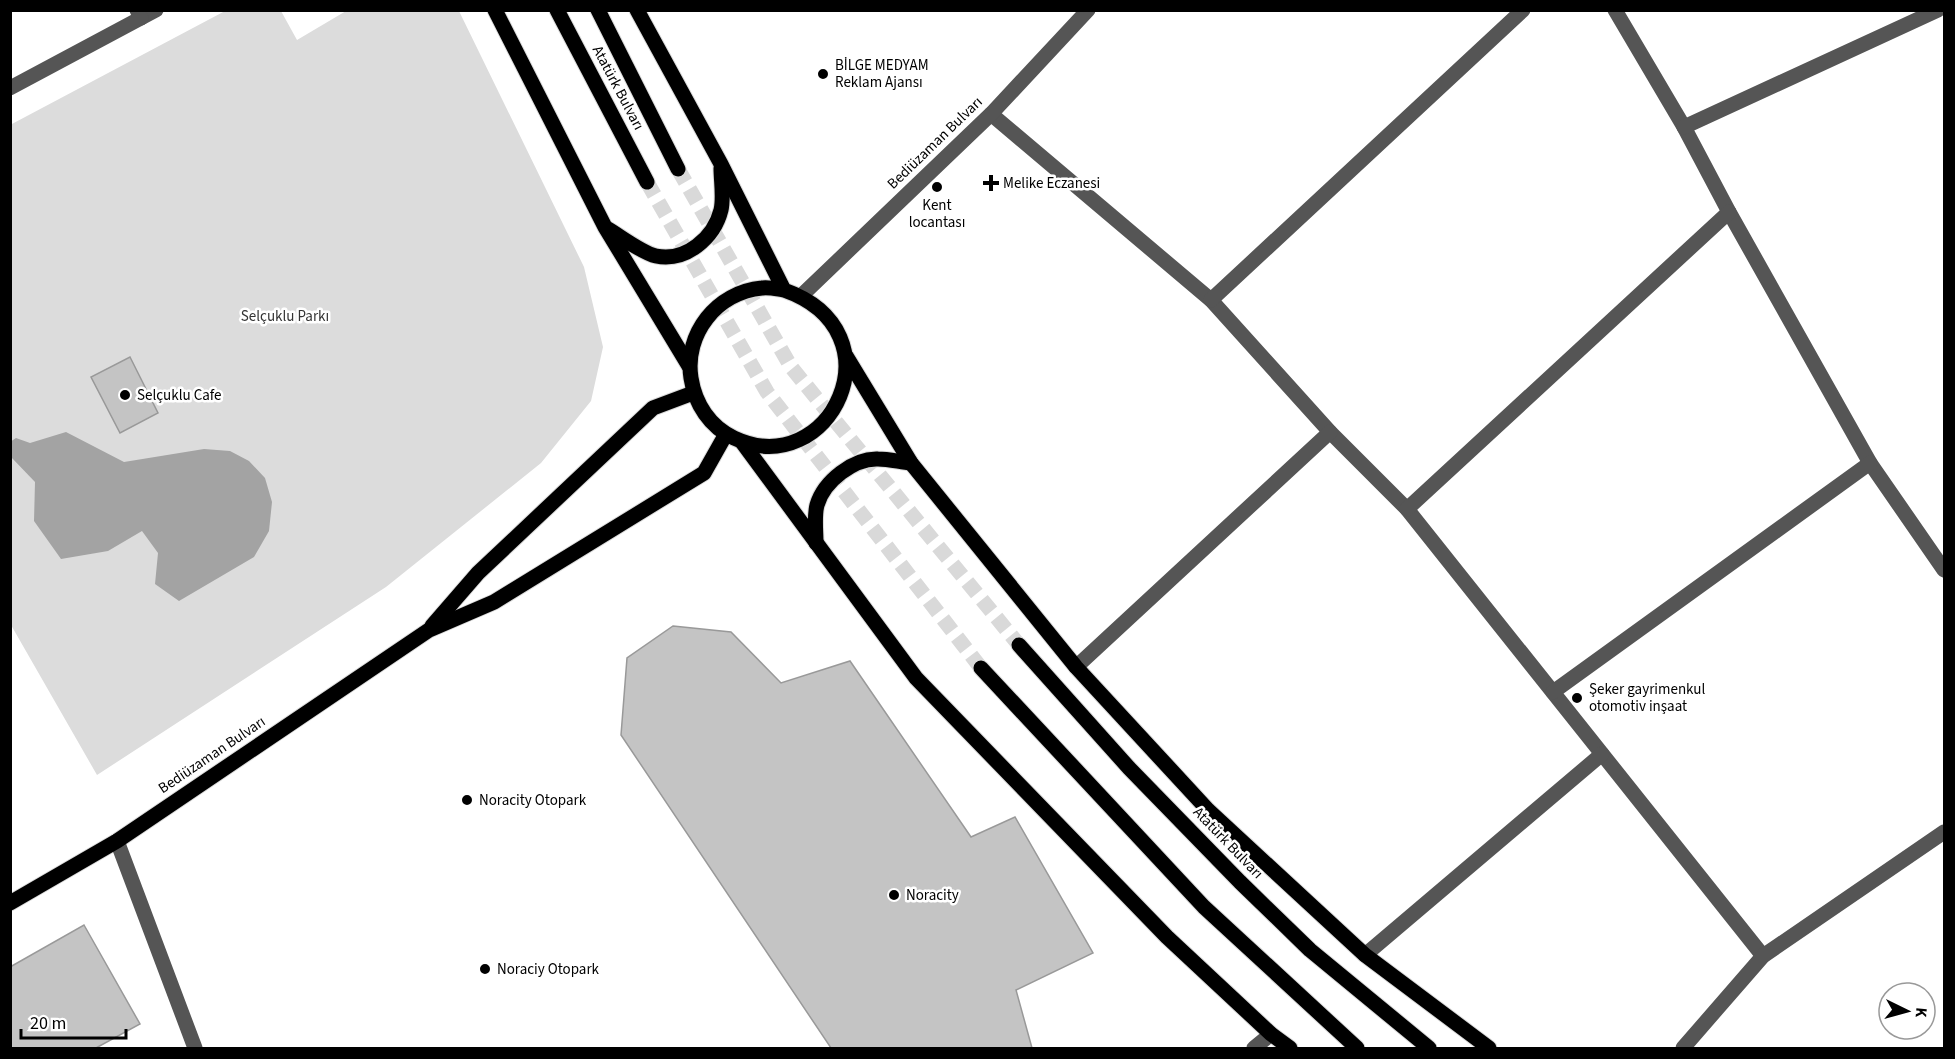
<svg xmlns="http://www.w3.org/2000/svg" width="1955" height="1059" font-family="'Source Sans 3',sans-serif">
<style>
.green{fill:#dcdcdc}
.water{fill:#a3a3a3}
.building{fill:#c4c4c4;stroke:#999;stroke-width:1.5}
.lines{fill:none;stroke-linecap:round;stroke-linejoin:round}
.major-tunnel{stroke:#d9d9d9;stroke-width:15;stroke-dasharray:15 8;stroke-linecap:butt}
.major-casing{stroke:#dbdbdb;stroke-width:17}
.minor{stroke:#555;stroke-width:15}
.major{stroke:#000;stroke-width:15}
.poi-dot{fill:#000;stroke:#fff;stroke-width:2}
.labels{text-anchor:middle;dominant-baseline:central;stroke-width:5;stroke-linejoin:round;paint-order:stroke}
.poi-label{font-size:15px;fill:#000;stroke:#fff;text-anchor:start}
.street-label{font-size:15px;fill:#000;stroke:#fff}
.park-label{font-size:15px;fill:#333;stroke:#fff}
</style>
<rect width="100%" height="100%" fill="#fff"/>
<polygon class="green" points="225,11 281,11 297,40 346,11 459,11 584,267 603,347 591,401 541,463 386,587 97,775 11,625 10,125"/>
<polygon class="water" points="66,432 124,462 204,449 230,451 249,461 265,478 272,502 269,531 254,557 179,601 155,584 158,553 142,531 108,551 61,559 34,521 35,482 11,457 10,442 16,438 30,443"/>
<g class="building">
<polygon points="130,357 158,413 120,433 91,377"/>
<polygon points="673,626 731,632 781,683 850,661 971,837 1015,817 1093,953 1016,990 1032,1048 831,1048 621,735 627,658"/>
<polygon points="84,925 140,1024 96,1048 10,1048 10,967"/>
</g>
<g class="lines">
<g class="major-tunnel">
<polyline points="678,169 791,367 1019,645"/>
<polyline points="647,182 767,392 981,668"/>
</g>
<defs>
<g id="major">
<polyline points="495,10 605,227 689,366"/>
<polyline points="557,10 647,182"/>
<polyline points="598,10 678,169"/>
<path d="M637,10l84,154 63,126c119,42 46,193 -50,148 -24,-11 -39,-34 -43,-60 -7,-44 26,-86 71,-90 7,-1 15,1 22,2"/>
<path d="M608,229c12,7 34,24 48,27 30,6 58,-18 65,-46 3,-13 0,-29 0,-42"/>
<polyline points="846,356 911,463 1076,667 1208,810 1365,955 1489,1048"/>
<polyline points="742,442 916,678 1167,937 1271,1034 1290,1048"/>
<path d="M816,543c0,-12 -2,-27 1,-38 7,-24 37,-47 61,-46 11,0 22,3 33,4"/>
<polyline points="432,626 478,573 653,408 693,393"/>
<polyline points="1019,645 1129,768 1240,882 1310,950 1429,1048"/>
<polyline points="981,668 1204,907 1357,1048"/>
<polyline points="10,903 117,841 429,630 494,602 704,473 726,434"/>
</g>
</defs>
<use href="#major" class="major-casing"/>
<g class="minor">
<polyline points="137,10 141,18 156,10"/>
<polyline points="1615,10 1684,127 1729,212 1870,463 1944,570"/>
<polyline points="10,88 141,18"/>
<polyline points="991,114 1211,300 1330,432 1407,509 1763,956"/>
<polyline points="1684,127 1938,10"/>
<polyline points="801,296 991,114 1088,10"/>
<polyline points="1211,300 1523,10"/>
<polyline points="1407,509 1729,212"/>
<polyline points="1076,667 1330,432"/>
<polyline points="1553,692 1870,463"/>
<polyline points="117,841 195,1048"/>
<polyline points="1365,955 1602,754"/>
<polyline points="1254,1048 1271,1034"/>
<polyline points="1683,1048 1763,956 1944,832"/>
</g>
<use href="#major" class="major"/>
</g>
<g class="poi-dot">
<circle cx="823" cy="74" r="6"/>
<path d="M988 174h6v6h6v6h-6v6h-6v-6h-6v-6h6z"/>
<circle cx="937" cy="187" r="6"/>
<circle cx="125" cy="395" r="6"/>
<circle cx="1577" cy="698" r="6"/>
<circle cx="467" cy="800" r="6"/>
<circle cx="894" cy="895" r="6"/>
<circle cx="485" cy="969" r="6"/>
</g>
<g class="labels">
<g class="poi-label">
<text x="835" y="65">BİLGE MEDYAM<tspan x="835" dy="17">Reklam Ajansı</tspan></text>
<text x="1003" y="183">Melike Eczanesi</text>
<text x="937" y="205" text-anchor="middle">Kent<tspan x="937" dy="17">locantası</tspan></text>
<text x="137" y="395">Selçuklu Cafe</text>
<text x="1589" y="689">Şeker gayrimenkul<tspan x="1589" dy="17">otomotiv inşaat</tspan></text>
<text x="479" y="800">Noracity Otopark</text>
<text x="906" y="895">Noracity</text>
<text x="497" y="969">Noraciy Otopark</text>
</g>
<g class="street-label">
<text transform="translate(618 88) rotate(62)">Atatürk Bulvarı</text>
<text transform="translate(935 143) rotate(-44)">Bediüzaman Bulvarı</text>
<text transform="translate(212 755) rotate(-34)">Bediüzaman Bulvarı</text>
<text transform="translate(1228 843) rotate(46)">Atatürk Bulvarı</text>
</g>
<g class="park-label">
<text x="285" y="316">Selçuklu Parkı</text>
</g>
</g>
<rect width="1955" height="1059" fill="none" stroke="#000000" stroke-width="24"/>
<g transform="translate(1907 1011) rotate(95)"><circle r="28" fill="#ffffff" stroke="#999999" stroke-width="1.5"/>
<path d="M0-4.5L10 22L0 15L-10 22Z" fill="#000000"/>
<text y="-9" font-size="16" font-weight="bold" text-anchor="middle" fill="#000000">K</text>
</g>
<path d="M21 1029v9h105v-9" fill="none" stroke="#000000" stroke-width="3"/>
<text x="30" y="1029" font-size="18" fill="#000000" stroke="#ffffff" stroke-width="4.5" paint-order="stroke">20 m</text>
</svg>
